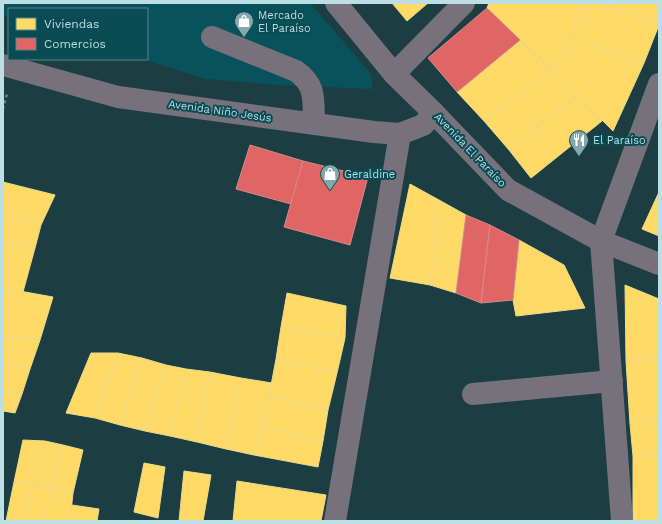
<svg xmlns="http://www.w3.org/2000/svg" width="662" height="524" font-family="'Work Sans',sans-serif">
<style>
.built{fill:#08525b}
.homes{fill:#ffd966;stroke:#ebdb8c}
.shops{fill:#e06666;stroke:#d58a8c}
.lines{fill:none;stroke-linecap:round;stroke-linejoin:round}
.path{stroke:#73787f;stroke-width:2.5;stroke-dasharray:3 3;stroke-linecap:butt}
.minor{stroke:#77717c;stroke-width:22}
.labels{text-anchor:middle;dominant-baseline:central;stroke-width:4;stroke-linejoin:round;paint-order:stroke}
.poi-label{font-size:11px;fill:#bbdfe5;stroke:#0b4b54;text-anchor:start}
.street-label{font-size:11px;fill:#bbdfe5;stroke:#0b4b54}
</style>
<rect width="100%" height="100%" fill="#1c3e43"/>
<polygon class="built" points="3,3 310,3 372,75 372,89 279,85 206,79 142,59 147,59 147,9 9,9 9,17 3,15"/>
<g class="homes">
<polygon points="392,3 428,3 407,21"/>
<polygon points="489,3 585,3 571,38 552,70 487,8"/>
<polygon points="585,3 601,3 659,25 644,63 571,38"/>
<polygon points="601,3 659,3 659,25"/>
<polygon points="571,38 644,63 613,131 552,70"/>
<polygon points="520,40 552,70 484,121 457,92"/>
<polygon points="552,70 577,95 509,150 484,121"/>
<polygon points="577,95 602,121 531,178 509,150"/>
<polygon points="3,182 55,195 41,225 3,213"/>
<polygon points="410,184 439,200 430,285 390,278"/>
<polygon points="659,192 659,236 642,229"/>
<polygon points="439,200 466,215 456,293 430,285"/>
<polygon points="3,213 41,225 35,248 3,240"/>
<polygon points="3,240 35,248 23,292 3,288"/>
<polygon points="519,240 564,265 585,308 516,316 513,300"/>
<polygon points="625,285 659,299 659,357 626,361"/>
<polygon points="3,288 53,297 40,340 3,336"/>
<polygon points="287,293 346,306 345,338 281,327"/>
<polygon points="281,327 345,338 337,373 276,359"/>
<polygon points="3,336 40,340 30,369 3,364"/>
<polygon points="91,353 118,353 95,418 66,413"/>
<polygon points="118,353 142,358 120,425 95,418"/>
<polygon points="659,357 659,420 630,424 626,361"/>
<polygon points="142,358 166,365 145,431 120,425"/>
<polygon points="276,359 337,373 328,410 269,396"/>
<polygon points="3,364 30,369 22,394 3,391"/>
<polygon points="166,365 186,369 170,436 145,431"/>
<polygon points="186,369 210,372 197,442 170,436"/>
<polygon points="210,372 241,378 226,449 197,442"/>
<polygon points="241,378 272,383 254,455 226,449"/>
<polygon points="3,391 22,394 15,413 3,411"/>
<polygon points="269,396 328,410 323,441 261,426"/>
<polygon points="659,420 659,453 633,456 630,424"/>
<polygon points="261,426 323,441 318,467 254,455"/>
<polygon points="23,440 45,441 33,485 14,482"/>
<polygon points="45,441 63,445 51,488 33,485"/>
<polygon points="63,445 83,450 73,493 51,488"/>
<polygon points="659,453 659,521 633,521 633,456"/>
<polygon points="144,463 165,467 158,518 134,512"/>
<polygon points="184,471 211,475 203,521 179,521"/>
<polygon points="237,481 326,495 321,521 233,521"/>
<polygon points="14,482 33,485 25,521 6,521"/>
<polygon points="33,485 51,488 45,521 25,521"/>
<polygon points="51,488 73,493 70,521 45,521"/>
<polygon points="72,505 99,509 97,521 70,521"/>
</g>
<g class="shops">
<polygon points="487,8 520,40 457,92 428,58"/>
<polygon points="250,145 303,161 291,204 236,189"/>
<polygon points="303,161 368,177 350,245 284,227"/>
<polygon points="466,215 490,225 481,303 456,293"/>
<polygon points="490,225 519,240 513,300 481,303"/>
</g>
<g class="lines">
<polyline class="path" points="3,109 7,94"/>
<g class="minor">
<polyline points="336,3 394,74 434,113 508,190 601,241 659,264"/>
<path d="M212,37l84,34c21,15 17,29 18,53"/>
<polyline points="3,65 118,97 374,132 400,134 423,125 434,113"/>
<polyline points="394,74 464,3"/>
<polyline points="473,394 612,381"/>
<polyline points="335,521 400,134"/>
<polyline points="622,521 601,241 659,84"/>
</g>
</g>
<defs>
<symbol id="shop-pin" viewBox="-11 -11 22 30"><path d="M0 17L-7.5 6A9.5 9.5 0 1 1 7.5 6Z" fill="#83a7ac" stroke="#0b4b54"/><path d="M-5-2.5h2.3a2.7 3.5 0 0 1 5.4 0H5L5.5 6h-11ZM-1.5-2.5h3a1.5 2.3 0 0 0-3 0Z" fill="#fff"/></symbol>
<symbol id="restaurant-pin" viewBox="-11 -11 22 30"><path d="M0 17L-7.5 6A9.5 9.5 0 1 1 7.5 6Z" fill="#83a7ac" stroke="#0b4b54"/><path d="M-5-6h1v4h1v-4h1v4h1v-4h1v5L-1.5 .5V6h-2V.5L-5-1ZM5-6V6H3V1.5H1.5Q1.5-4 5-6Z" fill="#fff"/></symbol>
</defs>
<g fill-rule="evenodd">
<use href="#shop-pin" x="233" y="10" width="22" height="30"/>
<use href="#restaurant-pin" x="568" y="129" width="22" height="30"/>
<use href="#shop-pin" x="319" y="163" width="22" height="30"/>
</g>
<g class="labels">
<g class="poi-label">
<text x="258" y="15">Mercado<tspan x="258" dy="13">El Paraíso</tspan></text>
<text x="593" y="140">El Paraíso</text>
<text x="344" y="174">Geraldine</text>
</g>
<g class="street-label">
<text transform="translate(220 111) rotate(8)">Avenida Niño Jesús</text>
<text transform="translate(470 150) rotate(46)">Avenida El Paraíso</text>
</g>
</g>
<rect width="662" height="524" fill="none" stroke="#bbdfe5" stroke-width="8"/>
<rect x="8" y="8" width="140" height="52" fill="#0b4b54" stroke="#51868e"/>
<rect x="16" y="18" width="20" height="12" fill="#ffd966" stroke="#51868e"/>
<text x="44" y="28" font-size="12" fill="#bbdfe5">Viviendas</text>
<rect x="16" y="38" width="20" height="12" fill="#e06666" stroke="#51868e"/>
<text x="44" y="48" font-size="12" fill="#bbdfe5">Comercios</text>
</svg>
